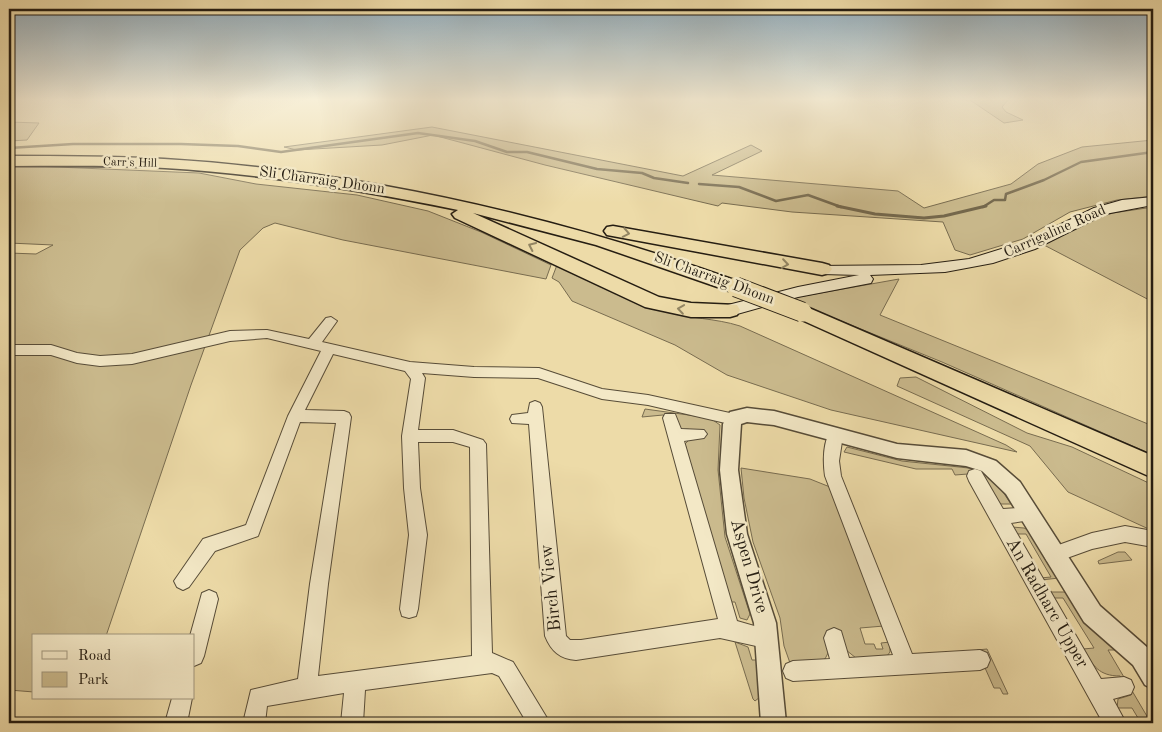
<svg xmlns="http://www.w3.org/2000/svg" width="1162" height="732" font-family="'Old Standard TT',serif">
<style>
.green{fill:#cbbb8e;stroke:#786c50}
.lines{fill:none;stroke-linecap:round;stroke-linejoin:round}
.stream-far1{stroke:#74684d;stroke-width:2.5}
.stream{stroke:#74684d;stroke-width:3}
.minor-casing{stroke:#574c38;stroke-width:2}
.tertiary-casing{stroke:#574c38;stroke-width:3}
.secondary-casing{stroke:#251d12;stroke-width:2}
.trunk-casing{stroke:#251d12;stroke-width:3}
.minor{fill:#f3e8c6;fill-rule:evenodd}
.tertiary{fill:#f3e8c6;fill-rule:evenodd}
.secondary{fill:#f3e8c6;fill-rule:evenodd}
.trunk{fill:#eddba8;fill-rule:evenodd}
.trunk-bridge-casing{stroke:#251d12;stroke-width:21;stroke-linecap:butt}
.trunk-bridge{stroke:#eddba8;stroke-width:19}
.oneway{stroke:#938664}
.labels{text-anchor:middle;dominant-baseline:central;stroke-width:5;stroke-linejoin:round;paint-order:stroke}
.far-street-label{font-size:12px;fill:#251d12;stroke:#f3e8c6}
.street-label{font-size:15px;fill:#251d12;stroke:#f3e8c6}
.near-street-label{font-size:18px;fill:#251d12;stroke:#f3e8c6}
</style>
<rect width="100%" height="100%" fill="#eddba8"/>
<filter id="stains"><feTurbulence type="fractalNoise" baseFrequency=".004" numOctaves="4"/><feColorMatrix values="0 0 0 0 .2 0 0 0 0 .09 0 0 0 0 .02 0 0 0 .5 -.17"/></filter>
<radialGradient id="worn" r=".72"><stop offset=".6" stop-color="#630" stop-opacity="0"/><stop offset="1" stop-color="#630" stop-opacity=".3"/></radialGradient>
<g class="green">
<polygon points="970,100 1008,100 1002,107 1006,112 1023,120 1004,123"/>
<polygon points="9,122 39,123 27,140 9,141"/>
<polygon points="432,127 683,176 751,145 762,151 712,175 898,191 924,208 1011,184 1038,164 1082,147 1153,140 1153,196 1117,200 1070,212 1023,239 970,255 955,250 943,222 792,212 722,203 718,206 545,165 433,135 382,145 297,150 284,147"/>
<polygon points="9,165 199,173 256,184 357,195 428,211 481,232 551,265 546,279 343,240 275,223 263,228 240,250 191,385 106,636 34,636 34,692 9,690 9,253 36,254 53,245 9,243"/>
<polygon points="1153,207 1153,302 1044,245 1080,224 1113,213"/>
<path d="M557,265c35,16 71,36 107,46 26,8 51,7 76,15l266,119 11,7 -186,-42 -104,-35 -52,-30 -103,-44 -13,-19 -7,-4z"/>
<polygon points="899,279 880,315 1153,426 1153,455 942,362 787,299"/>
<polygon points="916,377 1027,433 1072,447 1153,485 1153,531 1068,492 1030,446 897,386 900,378"/>
<polygon points="645,409 710,418 720,425 718,470 725,537 750,614 747,620 740,618 735,602 730,602 685,444 689,440 700,438 697,430 682,429 663,415 642,417"/>
<polygon points="847,447 902,461 978,469 997,483 1011,504 999,504 968,474 955,475 952,469 916,469 844,452"/>
<polygon points="741,468 810,479 830,487 884,626 860,628 865,644 874,644 876,649 883,649 881,643 890,642 890,652 887,656 856,658 846,650 829,651 825,659 821,661 790,663 784,646 780,618 753,542 744,498"/>
<polygon points="1012,527 1024,528 1030,531 1059,578 1041,580 1040,578 1051,577 1026,534 1015,534"/>
<polygon points="1118,552 1125,552 1132,560 1099,564 1098,561"/>
<path d="M1049,592h18l51,58h-10l43,73h-10l-9,-15h-15l1,-9 13,-4 -11,-19c-21,0 -27,-10 -37,-27l11,-1 -31,-50h-11z"/>
<polygon points="735,642 748,647 752,660 757,660 760,697 755,701 753,699"/>
<polygon points="987,649 1008,694 1003,694 1000,688 994,688 977,650"/>
</g>
<g class="lines">
<g class="stream-far1">
<polyline points="9,148 73,144 181,144 238,146 281,152 418,133 475,141 507,152 527,152 597,169 642,173 654,178 688,183"/>
<polyline points="699,184 739,187 776,201 808,195 841,207"/>
<polyline points="983,207 994,200 1005,200 1006,194 1044,180 1081,162 1153,152"/>
</g>
<polyline class="stream" points="837,206 875,214 924,218 944,216 986,206"/>
<defs>
<g id="minor">
<path d="M331,317l6,4 -15,21 88,20 64,5 65,1 63,21 46,6 91,20 2,4 -2,4 -5,2 -86,-20 -46,-6 -64,-21 -64,-1 -52,-4 3,5 -7,52h35l30,10 3,4 6,209 21,9 37,61h-23l-28,-47 -7,-3 -127,17 -2,33h-22l3,-30 -77,13 -2,17h-22l8,-33 47,-11 12,-95 26,-161 -36,-1 -42,114 -43,15 -26,36 -6,3 -6,-3 -3,-6 29,-42 43,-14 42,-109 33,-65 -54,-13 -37,3 -98,23 -32,2 -23,-3 -26,-8h-42v-10h42l26,8 23,3 32,-2 98,-23 37,-1 42,9 17,-21zM333,354l72,17 6,8 -9,57 2,52 5,47 -9,74 2,7 7,2 7,-2 2,-7 9,-74 -7,-47 -2,-46h35l17,5 2,209 -154,20 10,-92 23,-167 -2,-4 -5,-2 -39,-1z"/>
<path d="M535,401l5,2 2,4 24,229 4,4h11l137,-21 -55,-201 2,-4h10l6,15 23,1 3,4 -3,4 -20,3 53,180 35,10 3,7 -3,7 -7,3 -45,-10 -144,22c-16,-1 -25,-9 -31,-24l-16,-212 -17,-1 -2,-4 2,-4 16,-2 2,-10z"/>
<path d="M835,429l5,2 3,4 -4,26 2,15 71,178 68,-4 7,3 3,7 -3,7 -7,3 -187,11 -7,-3 -3,-7 3,-7 7,-3 37,-2 -6,-21 3,-7 7,-3 7,3 8,27 44,-3 -68,-179c-2,-14 -2,-32 5,-45z"/>
<polygon points="975,469 981,471 1003,509 1030,507 1036,509 1038,514 1036,519 1011,523 1101,679 1124,677 1131,680 1134,687 1131,694 1113,699 1126,723 1103,723 969,481 967,476 969,471"/>
<polygon points="1125,526 1153,531 1153,547 1125,542 1092,549 1053,563 1047,561 1044,555 1047,549 1053,547 1092,533"/>
<polygon points="209,590 216,593 218,599 204,656 201,663 194,666 194,636 190,636 202,593"/>
<polygon points="172,698 192,698 187,723 165,723"/>
</g>
<polygon id="tertiary" points="747,408 774,411 897,444 966,450 996,461 1020,482 1100,606 1149,649 1153,655 1153,689 1145,685 1133,665 1084,622 1006,494 982,471 966,466 897,458 774,425 747,422 741,424 738,470 747,534 776,623 786,723 761,723 754,623 727,534 720,470 723,424 730,412"/>
<polygon id="secondary" points="1153,197 1153,205 1105,214 1035,249 993,263 945,272 870,275 873,279 871,283 798,297 730,316 724,314 721,310 724,306 798,287 859,275 822,274 814,269 816,266 921,265 969,259 1024,242 1094,208 1122,200"/>
<g id="trunk">
<path d="M9,156c52,0 103,0 155,3 199,12 392,57 579,124l3,4 -3,4 -7,2 -7,-2 -133,-46 -123,-32 186,84 32,6 46,2 3,5 -3,5 -7,2h-39l-46,-10 -190,-89 -3,-4 6,-4c-97,-20 -195,-36 -293,-42 -52,-3 -104,-2 -156,-2z"/>
<polygon points="613,226 822,263 829,265 832,269 829,273 822,275 607,235 604,231 607,227"/>
<polygon points="802,305 1153,456 1153,478 795,317 792,312 795,307"/>
</g>
</defs>
<use href="#minor" class="minor-casing"/>
<use href="#tertiary" class="tertiary-casing"/>
<use href="#secondary" class="secondary-casing"/>
<use href="#trunk" class="trunk-casing"/>
<use href="#minor" class="minor"/>
<use href="#tertiary" class="tertiary"/>
<use href="#secondary" class="secondary"/>
<use href="#trunk" class="trunk"/>
<defs>
<polyline id="trunk-bridge" points="736,287 802,312"/>
</defs>
<use href="#trunk-bridge" class="trunk-bridge-casing"/>
<use href="#trunk-bridge" class="trunk-bridge"/>
</g>
<defs><path id="oneway-chevron" d="M-2-3.5L2.5 0L-2 3.5" fill="none" stroke-width="1.6" stroke-linecap="round" stroke-linejoin="round" transform="scale(1.25)"/></defs>
<g class="oneway">
<use href="#oneway-chevron" transform="translate(626 233) rotate(11)"/>
<use href="#oneway-chevron" transform="translate(532 246) rotate(-155)"/>
<use href="#oneway-chevron" transform="translate(785 264) rotate(8)"/>
<use href="#oneway-chevron" transform="translate(681 309) rotate(-172)"/>
</g>
<linearGradient id="sky" x2="0" y2="1"><stop stop-color="#8faaba"/><stop offset="0.49" stop-color="#f7efd8"/><stop offset="1" stop-color="#f7efd8" stop-opacity="0"/></linearGradient>
<rect width="1162" height="203" fill="url(#sky)"/>
<g class="labels">
<g class="far-street-label">
<text transform="translate(130 163) rotate(2)">Carr's Hill</text>
</g>
<g class="street-label">
<text transform="translate(322 181) rotate(8)">Sli Charraig Dhonn</text>
<text transform="translate(1055 232) rotate(-24)">Carrigaline Road</text>
<text transform="translate(714 279) rotate(20)">Sli Charraig Dhonn</text>
</g>
<g class="near-street-label">
<text transform="translate(749 566) rotate(74)">Aspen Drive</text>
<text transform="translate(551 588) rotate(-96)">Birch View</text>
<text transform="translate(1047 603) rotate(60)">An Radharc Upper</text>
</g>
</g>
<rect width="1162" height="732" fill="none" stroke="#eddba8" stroke-width="30"/>
<rect x="10" y="10" width="1142" height="712" fill="none" stroke="#251d12" stroke-width="2.5"/>
<rect x="15" y="15" width="1132" height="702" fill="none" stroke="#251d12"/>
<rect x="32" y="634" width="162" height="65" fill="#f3e8c6" stroke="#a1977e"/>
<rect x="42" y="651" width="25" height="8" fill="#f3e8c6" stroke="#a1977e"/>
<text x="78" y="660" font-size="15" fill="#251d12">Road</text>
<rect x="42" y="672" width="25" height="15" fill="#cbbb8e" stroke="#a1977e"/>
<text x="78" y="684" font-size="15" fill="#251d12">Park</text>
<rect width="100%" height="100%" filter="url(#stains)"/>
<rect width="100%" height="100%" fill="url(#worn)"/>
</svg>
